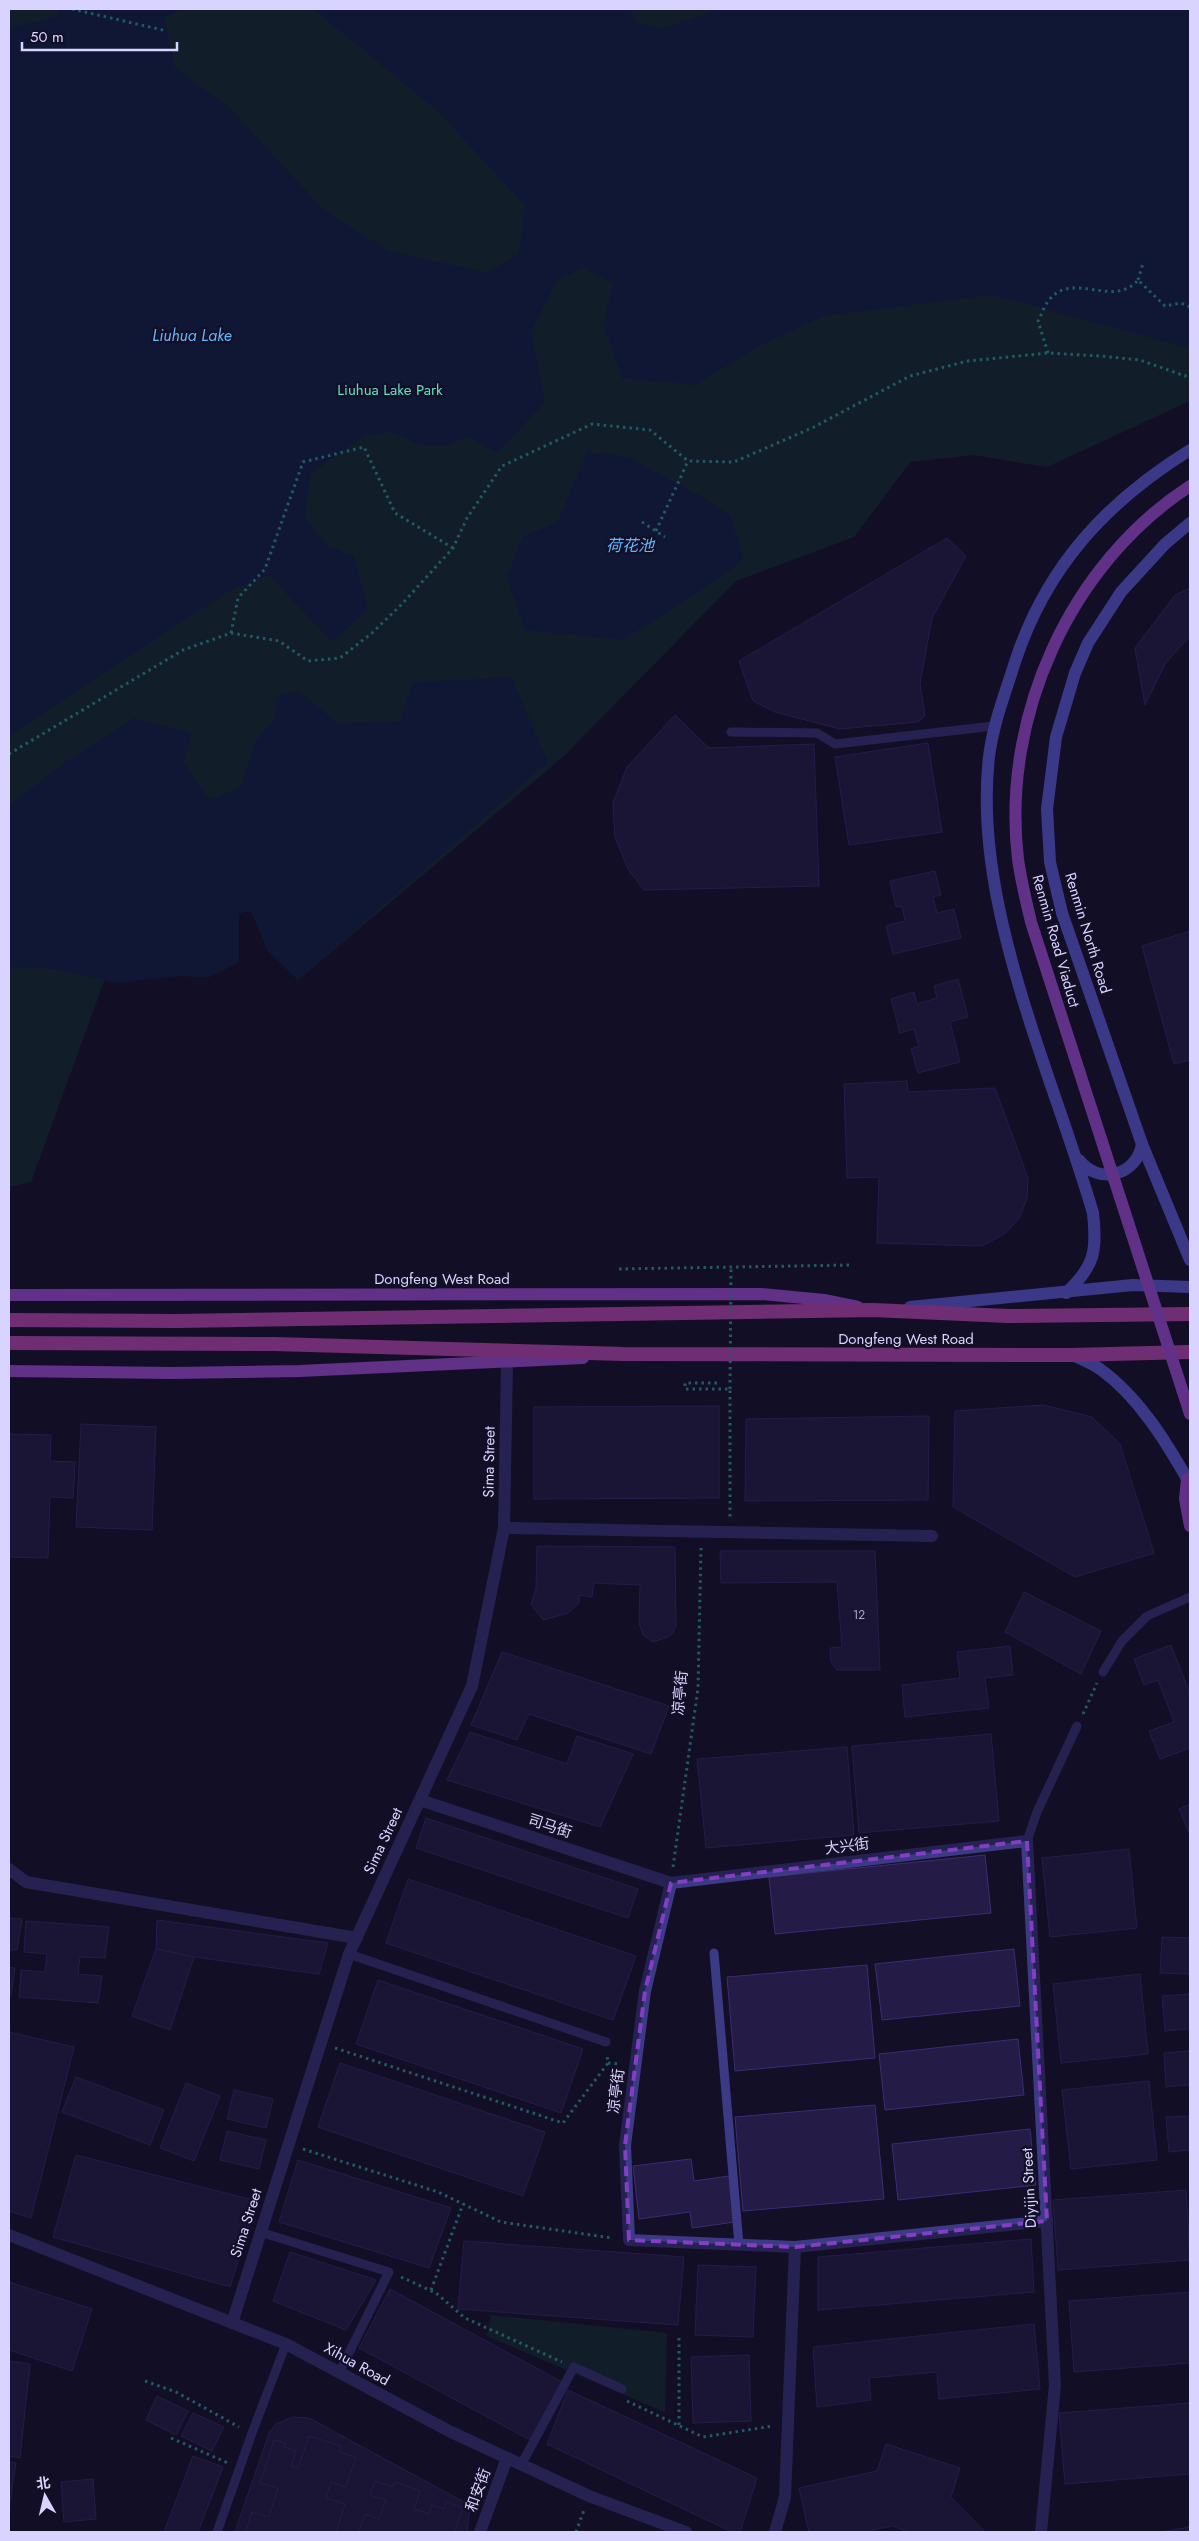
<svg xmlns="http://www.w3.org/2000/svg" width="1199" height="2541" font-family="Jost,'Noto Sans SC',sans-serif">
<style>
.green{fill:#12302f}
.water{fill:#0c2248}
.building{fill:#241b47;stroke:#3b2d73}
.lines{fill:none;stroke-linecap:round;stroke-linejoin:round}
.path{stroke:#2fb8b0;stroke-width:3;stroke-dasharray:2.5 4;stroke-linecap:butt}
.service{stroke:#3d3a85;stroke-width:9}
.minor{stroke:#3d3a85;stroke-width:12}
.tertiary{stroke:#3d3a85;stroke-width:12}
.secondary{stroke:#6f6bff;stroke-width:12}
.primary{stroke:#c25bff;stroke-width:12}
.trunk{stroke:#e055d1;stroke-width:14}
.path-bridge{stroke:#2fb8b0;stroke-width:3;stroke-dasharray:2.5 4;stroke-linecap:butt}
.primary-bridge{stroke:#c25bff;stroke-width:12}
.marked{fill:none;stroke:#843dc5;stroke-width:4;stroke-dasharray:10 6;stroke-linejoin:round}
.labels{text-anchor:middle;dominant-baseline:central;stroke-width:4.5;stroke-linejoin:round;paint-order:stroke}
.number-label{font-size:12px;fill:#aca6d1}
.park-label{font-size:15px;fill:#5fe0c0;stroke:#130f26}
.street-label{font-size:15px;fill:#d9d4ff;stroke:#130f26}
.water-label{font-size:16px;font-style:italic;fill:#62b6ff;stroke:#130f26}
</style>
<rect width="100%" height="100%" fill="#130f26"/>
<g class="green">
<polygon points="9,9 1190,9 1190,401 1047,467 974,455 910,462 854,537 736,581 564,756 298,980 268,951 251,911 239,913 239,962 209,977 107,973 31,1182 9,1187"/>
<polygon points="491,2315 667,2333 665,2412 487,2336"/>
</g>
<g class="water">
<polygon points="59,9 182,9 164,18 175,68 227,105 322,208 387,250 486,273 519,254 525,206 439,112 313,9 631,9 636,22 661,29 718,9 1190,9 1190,348 993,295 825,316 763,344 695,385 622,378 604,326 612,283 584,268 557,280 531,332 545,402 498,453 467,437 446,445 420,445 391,432 368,434 311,473 304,516 328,546 354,556 368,609 332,642 269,575 231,590 9,736 9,28 57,16"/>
<polygon points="587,452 628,457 706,499 730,515 744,559 713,583 623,640 525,630 507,577 523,536 557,523"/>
<polygon points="512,678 548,762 298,980 268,951 251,911 239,913 239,962 208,977 178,976 117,983 55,969 9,967 9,806 62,764 134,718 192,733 183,762 210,800 241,787 255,742 275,718 277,697 298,691 339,724 400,721 413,682"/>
</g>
<g class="building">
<polygon points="947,538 966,556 932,618 920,684 925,716 918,722 840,729 775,712 753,701 739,661"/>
<polygon points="1190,588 1190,636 1165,664 1145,705 1135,648 1175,595"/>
<polygon points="675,715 709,748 814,744 819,886 644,890 628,869 615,837 613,803 627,767"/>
<polygon points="928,743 942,832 849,845 835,757"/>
<polygon points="935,871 941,895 933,897 937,913 954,909 961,938 893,954 886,926 905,921 902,906 896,907 890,881"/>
<polygon points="1190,931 1190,1060 1174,1064 1142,946"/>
<polygon points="958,979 968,1017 950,1022 960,1062 918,1073 911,1049 919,1046 914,1029 900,1033 891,999 914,992 917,1004 937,998 934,986"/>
<polygon points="907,1081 908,1092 995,1088 1028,1178 1027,1198 1020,1217 1006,1233 982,1246 877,1243 879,1177 847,1178 844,1084"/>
<polygon points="1043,1405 1092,1417 1120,1444 1154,1553 1075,1577 953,1507 955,1411"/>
<polygon points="719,1406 719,1498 534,1499 534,1407"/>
<polygon points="929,1416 928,1500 745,1501 746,1419"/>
<polygon points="81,1424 156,1427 152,1530 76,1527"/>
<polygon points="9,1434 51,1435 50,1461 75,1462 73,1498 50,1497 48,1558 9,1557"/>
<polygon points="537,1546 675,1547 676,1625 673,1633 668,1637 653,1642 643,1635 639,1623 640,1585 594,1583 592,1597 579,1595 579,1603 568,1613 543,1620 531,1604 536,1589"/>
<polygon points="720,1551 875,1551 880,1670 837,1670 831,1662 830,1648 842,1647 837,1582 721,1583"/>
<polygon points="1024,1592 1101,1631 1081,1674 1005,1632"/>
<polygon points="1171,1645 1190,1694 1190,1748 1160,1759 1149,1731 1174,1722 1158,1680 1144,1685 1134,1659"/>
<polygon points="1010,1646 1013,1675 985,1678 989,1708 905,1717 902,1685 960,1678 957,1652"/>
<polygon points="502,1652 669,1706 651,1754 529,1714 517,1740 471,1725"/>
<polygon points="470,1732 567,1764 577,1736 633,1754 600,1827 447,1780"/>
<polygon points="991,1734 999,1821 859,1833 852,1746"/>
<polygon points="847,1747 854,1835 706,1848 697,1759"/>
<polygon points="1190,1804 1190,1835 1179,1809"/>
<polygon points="426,1818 638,1889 628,1918 416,1848"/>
<polygon points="1129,1849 1137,1928 1050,1937 1042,1858"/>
<polygon points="985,1855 991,1913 775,1934 769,1877"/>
<polygon points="408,1879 636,1956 613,2020 386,1943"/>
<polygon points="9,1918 22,1919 17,1950 9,1950"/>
<polygon points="157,1920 328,1943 319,1974 194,1957 156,1949"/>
<polygon points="26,1921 109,1927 105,1958 80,1957 78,1974 102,1976 98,2003 19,1997 21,1970 45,1972 47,1954 24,1952"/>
<polygon points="1162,1937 1190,1938 1190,1974 1160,1973"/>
<polygon points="156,1949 194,1957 170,2030 132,2016"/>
<polygon points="1014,1949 1020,2006 882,2020 875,1964"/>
<polygon points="867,1965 875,2058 735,2071 727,1977"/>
<polygon points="9,1967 15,1968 11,1995 9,1995"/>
<polygon points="1140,1974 1148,2054 1061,2063 1053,1984"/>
<polygon points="378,1980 583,2049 561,2113 356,2044"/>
<polygon points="1190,1994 1190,2029 1165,2031 1162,1996"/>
<polygon points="9,2032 74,2047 31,2218 9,2211"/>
<polygon points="1018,2039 1024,2095 885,2110 879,2054"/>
<polygon points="1190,2051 1190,2085 1166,2087 1164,2053"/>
<polygon points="340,2063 545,2132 523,2196 318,2127"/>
<polygon points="76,2077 164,2110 150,2145 62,2112"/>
<polygon points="1149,2081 1157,2160 1071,2169 1062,2090"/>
<polygon points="186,2083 220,2096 194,2161 160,2148"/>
<polygon points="234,2090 273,2099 266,2128 227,2119"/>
<polygon points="875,2105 884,2199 743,2211 735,2117"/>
<polygon points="1190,2116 1190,2150 1169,2152 1166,2117"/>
<polygon points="1030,2129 1036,2185 898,2200 892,2144"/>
<polygon points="227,2131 266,2140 259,2169 220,2160"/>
<polygon points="76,2155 257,2201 230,2287 53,2237"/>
<polygon points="691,2159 694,2181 729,2176 735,2222 692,2228 690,2212 639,2219 633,2166"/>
<polygon points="298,2160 451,2208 429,2268 279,2222"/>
<polygon points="1186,2190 1190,2260 1058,2270 1053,2200"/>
<polygon points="1031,2239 1034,2292 818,2310 818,2257"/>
<polygon points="464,2241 684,2257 678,2325 458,2309"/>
<polygon points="290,2252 376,2280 346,2330 273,2301"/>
<polygon points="698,2265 756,2267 753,2337 695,2335"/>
<polygon points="9,2282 92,2309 72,2371 9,2350"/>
<polygon points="390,2289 564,2383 532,2441 359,2348"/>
<polygon points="1190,2292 1190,2363 1074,2372 1069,2301"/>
<polygon points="1034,2324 1040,2389 939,2399 937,2372 869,2378 871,2400 817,2407 813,2347"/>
<polygon points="749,2355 751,2421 693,2423 691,2357"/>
<polygon points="9,2361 30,2364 20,2458 9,2456"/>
<polygon points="568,2390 757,2478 740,2532 732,2532 547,2444"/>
<polygon points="157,2396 188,2411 176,2435 146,2420"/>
<polygon points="1190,2403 1190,2474 1065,2484 1059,2413"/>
<polygon points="193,2413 224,2427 212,2451 181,2436"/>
<polygon points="293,2417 309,2418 462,2501 470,2507 467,2532 235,2532 269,2433 276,2424"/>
<polygon points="309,2436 341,2446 339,2452 356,2457 346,2487 331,2482 326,2498 345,2504 336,2532 246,2532 252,2512 269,2517 278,2488 260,2483 274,2440 285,2443 284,2447 296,2451 291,2466 298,2468"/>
<polygon points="886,2444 960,2468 951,2497 985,2532 909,2532 892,2526 861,2532 809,2532 799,2488 877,2471"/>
<polygon points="193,2456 223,2467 198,2532 164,2532"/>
<polygon points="9,2462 16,2463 9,2508"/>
<polygon points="93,2479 96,2519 64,2522 61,2482"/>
<polygon points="375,2481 393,2487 395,2482 420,2491 414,2509 429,2514 432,2505 444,2509 446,2502 463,2508 454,2532 359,2532 365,2514 379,2519 386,2500 370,2495"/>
<polygon points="1190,2527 1190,2532 1161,2532"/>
</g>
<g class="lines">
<g class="path">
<polyline points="72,9 167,31"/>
<polyline points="642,522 665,537"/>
<polyline points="656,531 688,461"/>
<polyline points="231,633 238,598 265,569 303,462 364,447 395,513 453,548"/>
<polyline points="9,754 183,650 231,633 279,641 308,661 340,658 372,633 401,605 453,548 467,518 502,466 592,424 650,430 688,461 734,462 814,427 910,376 968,361 1048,353 1100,356 1140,360 1185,376 1190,373"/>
<polyline points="619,1269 850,1265"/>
<polyline points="717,1383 685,1383 685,1389 730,1389 730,1517"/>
<polyline points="1083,1714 1097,1683"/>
<polyline points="673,1867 698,1688 701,1548"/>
<polyline points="335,2048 563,2123 608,2063 607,2055"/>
<polyline points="608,2063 620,2064"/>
<polyline points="303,2149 438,2192 501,2222 612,2238"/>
<polyline points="401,2277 436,2293 465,2318 562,2362"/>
<polyline points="431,2290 463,2204"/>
<polyline points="145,2381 176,2392 239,2427"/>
<polyline points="627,2401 703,2437 773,2426"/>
<polyline points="679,2425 679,2337"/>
<polyline points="171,2438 228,2463"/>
<polyline points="576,2532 584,2510"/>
</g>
<g class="service">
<polyline points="731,732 817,733 835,744 994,726"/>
<polyline points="1103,1672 1122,1641 1147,1616 1190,1597"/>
<polyline points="1027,1841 1037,1812 1077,1726"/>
<polyline points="714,1953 739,2245"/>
<polyline points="349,1954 606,2042"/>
<polyline points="260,2232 389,2272 339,2373"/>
<polyline points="521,2465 574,2367 622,2389"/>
<polyline points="217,2532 252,2433 286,2344"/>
</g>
<g class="minor">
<polyline points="504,1528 932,1536"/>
<polyline points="420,1800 671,1883 1027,1841 1055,2385 1041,2532"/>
<polyline points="9,1869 26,1882 357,1938"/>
<polyline points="671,1883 645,1991 625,2145 629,2240 795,2247 1047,2221"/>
<polyline points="232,2323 349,1954 472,1686 504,1528 507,1363"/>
<polyline points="480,2532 507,2458"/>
<polyline points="775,2532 785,2497 795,2247"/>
</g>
<polyline class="tertiary" points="9,2235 286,2344 449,2431 589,2496 686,2532"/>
<g class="secondary">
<polyline points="1190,523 1165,544 1121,592 1088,643 1075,673 1056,737 1047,809 1050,862 1062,913 1142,1144 1190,1260"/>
<path d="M1079,1160c20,26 58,15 63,-16"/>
<path d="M1066,1293c29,-27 31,-42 27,-80 -41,-141 -121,-309 -104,-456 4,-33 16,-63 26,-95 31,-95 91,-160 175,-212"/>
<polyline points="910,1307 1133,1285 1190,1287"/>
<path d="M1072,1355c9,4 19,8 28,14 39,28 67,74 90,115"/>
</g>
<g class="primary">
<polyline points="9,1295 761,1294 824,1300 858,1307"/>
<polyline points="9,1371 172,1373 299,1371 583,1358"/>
<polyline points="1187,1479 1185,1499 1190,1526"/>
</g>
<g class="trunk">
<polyline points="9,1320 177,1321 873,1310 1008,1316 1190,1314"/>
<polyline points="9,1343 274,1344 623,1354 1072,1355 1190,1352"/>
</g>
<g class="path-bridge">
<polyline points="1138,280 1143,263"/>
<path d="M1048,353l-10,-32c4,-7 6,-15 11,-21 24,-30 64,9 89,-20l27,26 16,-3 9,4"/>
<polyline points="730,1389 731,1267"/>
</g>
<path class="primary-bridge" d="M1190,486c-120,78 -189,231 -172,373 3,22 8,42 13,63l159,492"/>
</g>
<path d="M0 0H1199V2541H0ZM1027,1841l20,380 -252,26 -166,-7 -4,-95 20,-154 26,-108z" fill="#130f26" fill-opacity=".55" fill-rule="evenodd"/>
<path class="marked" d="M1027,1841l20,380 -252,26 -166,-7 -4,-95 20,-154 26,-108z"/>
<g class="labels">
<g class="number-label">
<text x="859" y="1615">12</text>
</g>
<g class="park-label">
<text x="390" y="390">Liuhua Lake Park</text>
</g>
<g class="street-label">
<text transform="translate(1088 933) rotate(73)">Renmin North Road</text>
<text transform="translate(1056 941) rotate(74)">Renmin Road Viaduct</text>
<text x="442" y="1279">Dongfeng West Road</text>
<text x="906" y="1339">Dongfeng West Road</text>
<text transform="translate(489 1462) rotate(-89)">Sima Street</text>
<text transform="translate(680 1693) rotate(-85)">凉亭街</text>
<text transform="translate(550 1826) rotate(18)">司马街</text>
<text transform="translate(383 1841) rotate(-65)">Sima Street</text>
<text transform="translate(847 1846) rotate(-7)">大兴街</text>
<text transform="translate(616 2091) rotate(-83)">凉亭街</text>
<text transform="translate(1029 2188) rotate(-93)">Diyijin Street</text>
<text transform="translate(246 2223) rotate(-72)">Sima Street</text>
<text transform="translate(357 2364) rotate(29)">Xihua Road</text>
<text transform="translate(478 2490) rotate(-70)">和安街</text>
</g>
<g class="water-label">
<text x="192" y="335">Liuhua Lake</text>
<text x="630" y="545">荷花池</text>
</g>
</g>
<rect width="1199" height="2541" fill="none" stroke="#d9d4ff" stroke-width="20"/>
<g transform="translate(45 2496) rotate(352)" stroke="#130f26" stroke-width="4" paint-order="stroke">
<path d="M0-4L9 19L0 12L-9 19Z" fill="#d9d4ff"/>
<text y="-8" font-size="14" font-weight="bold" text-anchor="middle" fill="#d9d4ff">北</text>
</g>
<path d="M22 42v8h155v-8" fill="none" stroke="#d9d4ff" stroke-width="2.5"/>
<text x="30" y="42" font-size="15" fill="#d9d4ff" stroke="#130f26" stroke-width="4" paint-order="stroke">50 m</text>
</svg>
